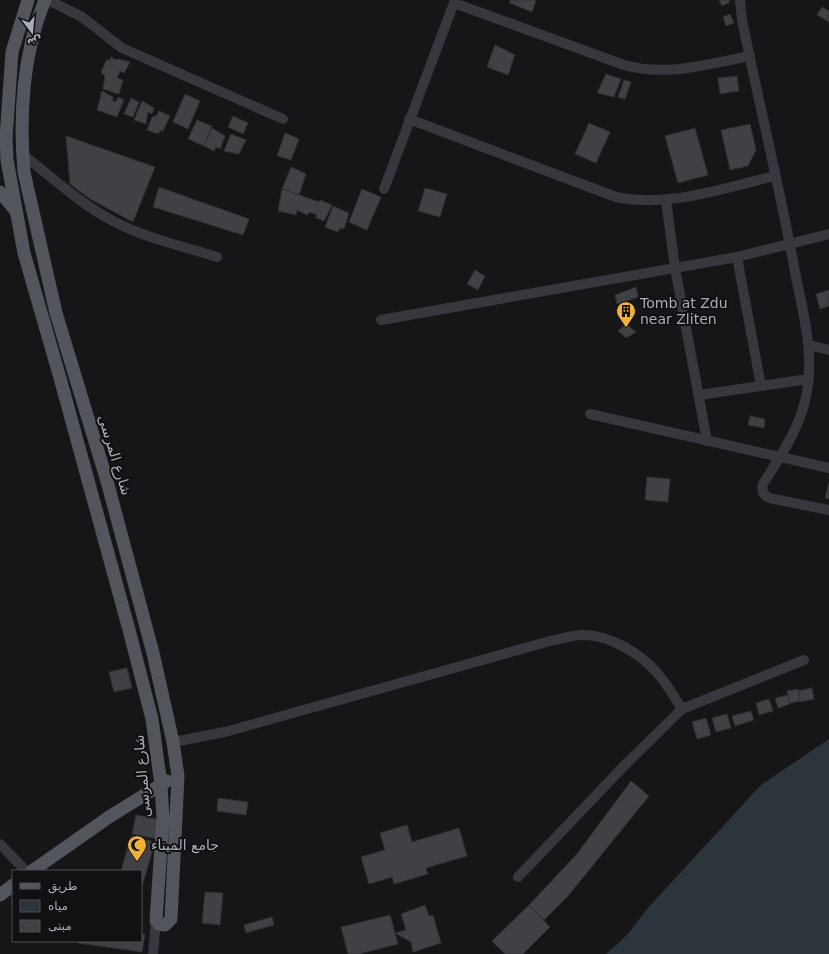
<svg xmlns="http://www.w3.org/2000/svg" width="829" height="954" font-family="'DejaVu Sans','Noto Naskh Arabic',sans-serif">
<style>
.water{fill:#2c353c}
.building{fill:#404145;stroke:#303034}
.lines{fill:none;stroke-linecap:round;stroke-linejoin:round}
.minor{stroke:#37383d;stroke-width:10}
.major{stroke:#53555c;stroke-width:13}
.labels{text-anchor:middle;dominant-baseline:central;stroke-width:4;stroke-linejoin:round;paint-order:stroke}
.poi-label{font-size:14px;fill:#a8adb8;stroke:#111113;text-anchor:start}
.street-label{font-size:14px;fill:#a8adb8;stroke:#111113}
</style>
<rect width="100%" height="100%" fill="#161618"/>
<polygon class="water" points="829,739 829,954 606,954 627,935 647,909 761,785"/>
<g class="building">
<polygon points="510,0 533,0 536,1 532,12 510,3"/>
<polygon points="719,0 729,0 730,2 722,6"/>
<polygon points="822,7 829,11 829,22 817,15"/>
<polygon points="730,14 734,23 726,26 723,17"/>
<polygon points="495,45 515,55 508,75 487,67"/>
<polygon points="111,57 116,60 118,59 130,62 124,73 120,71 117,78 123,80 119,94 103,89 105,76 101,72 107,59 109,61"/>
<polygon points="606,74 621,79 614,97 597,93"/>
<polygon points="737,76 739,91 720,94 718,78"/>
<polygon points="624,80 631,82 625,99 618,97"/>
<polygon points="102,91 113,97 113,102 116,101 118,97 124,100 117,117 97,110"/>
<polygon points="185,94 200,101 188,129 173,122"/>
<polygon points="131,98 139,102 133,117 124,114"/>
<polygon points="142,101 154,108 152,114 148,112 146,124 134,120"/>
<polygon points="159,111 170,116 163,131 160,131 158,134 147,130 152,117 156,116"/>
<polygon points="233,116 248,123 243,134 228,127"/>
<polygon points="197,120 212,126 204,146 188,139"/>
<polygon points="589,123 610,132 596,163 575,154"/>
<polygon points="750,124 756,150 748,166 730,170 721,130"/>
<polygon points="212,128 225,136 220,149 216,147 214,151 204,146"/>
<polygon points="695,128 708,175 678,183 665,136"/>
<polygon points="285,133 299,139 291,160 277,156"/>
<polygon points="231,134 246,140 239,154 224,151"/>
<polygon points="66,136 155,167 133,222 90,199 70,184"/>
<polygon points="291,167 306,174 299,195 282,189"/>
<polygon points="159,187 249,219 243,235 153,207"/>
<polygon points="425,188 447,194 440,217 418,211"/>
<polygon points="282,189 319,202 320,200 332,205 324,221 316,218 317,215 310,212 307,215 297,210 296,215 278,211"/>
<polygon points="362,189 381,197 367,230 349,222"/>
<polygon points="333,206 349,213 344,229 340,228 338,232 325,227"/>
<polygon points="475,270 485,276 478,290 467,284"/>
<polygon points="636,287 638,297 617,304 615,295"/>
<polygon points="829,290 829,306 820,309 816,294"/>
<polygon points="626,324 636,332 626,338 618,331"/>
<polygon points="750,416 765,419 764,428 748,425"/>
<polygon points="647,477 670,479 668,502 645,500"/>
<polygon points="829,482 829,499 825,498"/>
<polygon points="127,668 132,688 114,692 109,672"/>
<polygon points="812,688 814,699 800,702 798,691"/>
<polygon points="798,689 800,701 789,703 787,691"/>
<polygon points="788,695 790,704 778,708 775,698"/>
<polygon points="769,699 773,711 759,715 756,703"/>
<polygon points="751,711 754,720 735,726 732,716"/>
<polygon points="727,714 731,728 716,732 712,718"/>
<polygon points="706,718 711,735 697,739 692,722"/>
<polygon points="631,781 649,796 568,896 544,920 529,905 577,854"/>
<polygon points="218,798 248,802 246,815 217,811"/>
<polygon points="136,815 162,820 158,839 132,834"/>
<polygon points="407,825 412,842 459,828 467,856 426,868 428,874 394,884 392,877 369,884 361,857 385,850 380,833"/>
<polygon points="131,836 155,842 143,883 141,883 141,871 121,871"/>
<polygon points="205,892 223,893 220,925 202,923"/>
<polygon points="425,905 429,916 433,915 441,943 413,952 411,942 395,933 406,930 401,914"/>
<polygon points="529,905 550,927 523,954 505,954 492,941"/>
<polygon points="390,915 398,944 359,954 348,954 341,927"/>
<polygon points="272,917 274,925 246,933 244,925"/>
<polygon points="141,934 145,934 142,952 78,943 79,941 141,941"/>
</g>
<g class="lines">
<g class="minor">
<polyline points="48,0 82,17 122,48 283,119"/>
<path d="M740,0l2,20c17,84 38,168 53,252 8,40 19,80 12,120 -6,35 -26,63 -44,92 -2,6 0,11 6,14l60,12"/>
<path d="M454,3l170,62c43,12 84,-1 126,-9"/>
<path d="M409,119l207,78c52,11 108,-9 159,-21"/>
<path d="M22,154c30,23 57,49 91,67 32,17 69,25 104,36"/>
<polyline points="384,189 455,0"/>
<polyline points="666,200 675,268 707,441"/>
<polyline points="737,257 761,386"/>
<polyline points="381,320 737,257 829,234"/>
<polyline points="809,345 829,350"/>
<polyline points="699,395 809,379"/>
<polyline points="590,414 829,468"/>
<path d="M173,742l52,-10 325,-91c11,-2 22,-6 33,-6 28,0 58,19 75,39 9,10 16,23 24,35"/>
<polyline points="0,844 26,871"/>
<polyline points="518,877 624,766 682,709 804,660"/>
<polyline points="153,954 156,920"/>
</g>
<g class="major">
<path d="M28,0l-16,52 -6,86 1,22 17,93 36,125 68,248 24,93 9,66 2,33 -7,102 3,4 6,1 6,-6 7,-143 -5,-34 -20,-89 -46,-172 -51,-168 -32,-141c-5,-56 -1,-120 21,-172"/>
<polyline points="0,192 16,211"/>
<polyline points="32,871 109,817 167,781"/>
<polyline points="0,895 13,885"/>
</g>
</g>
<defs>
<symbol id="building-pin" viewBox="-11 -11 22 30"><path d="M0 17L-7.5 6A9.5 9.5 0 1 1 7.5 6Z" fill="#f2b134" stroke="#111113"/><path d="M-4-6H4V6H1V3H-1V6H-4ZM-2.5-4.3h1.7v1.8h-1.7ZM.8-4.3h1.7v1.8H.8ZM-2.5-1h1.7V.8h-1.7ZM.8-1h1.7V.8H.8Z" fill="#111"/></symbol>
<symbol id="mosque-pin" viewBox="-11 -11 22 30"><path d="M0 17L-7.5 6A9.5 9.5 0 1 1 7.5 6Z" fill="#f2b134" stroke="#111113"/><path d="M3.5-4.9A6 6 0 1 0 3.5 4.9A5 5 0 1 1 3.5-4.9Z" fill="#111"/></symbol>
</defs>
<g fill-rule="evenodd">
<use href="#building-pin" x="615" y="300" width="22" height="30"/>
<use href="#mosque-pin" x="126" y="834" width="22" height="30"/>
</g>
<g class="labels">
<g class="poi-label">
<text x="640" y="303">Tomb at Zdu<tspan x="640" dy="16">near Zliten</tspan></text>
<text x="151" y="845">جامع الميناء</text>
</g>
<g class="street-label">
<text transform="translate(115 455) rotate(73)">شارع المرسى</text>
<text transform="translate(142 776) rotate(-95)">شارع المرسى</text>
</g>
</g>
<rect x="12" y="870" width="130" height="72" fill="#111113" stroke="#4d4f55"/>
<rect x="20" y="883" width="20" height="6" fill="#53555c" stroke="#4d4f55"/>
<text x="48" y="890" font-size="12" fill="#a8adb8">طريق</text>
<rect x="20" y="900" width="20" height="12" fill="#2c353c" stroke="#4d4f55"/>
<text x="48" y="910" font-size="12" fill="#a8adb8">مياه</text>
<rect x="20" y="920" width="20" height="12" fill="#404145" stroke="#4d4f55"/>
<text x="48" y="930" font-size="12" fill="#a8adb8">مبنى</text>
<g transform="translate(32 32) rotate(164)" stroke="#111113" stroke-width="3" paint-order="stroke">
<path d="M0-3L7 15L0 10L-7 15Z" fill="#a8adb8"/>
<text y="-6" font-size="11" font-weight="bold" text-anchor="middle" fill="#a8adb8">ش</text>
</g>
</svg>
